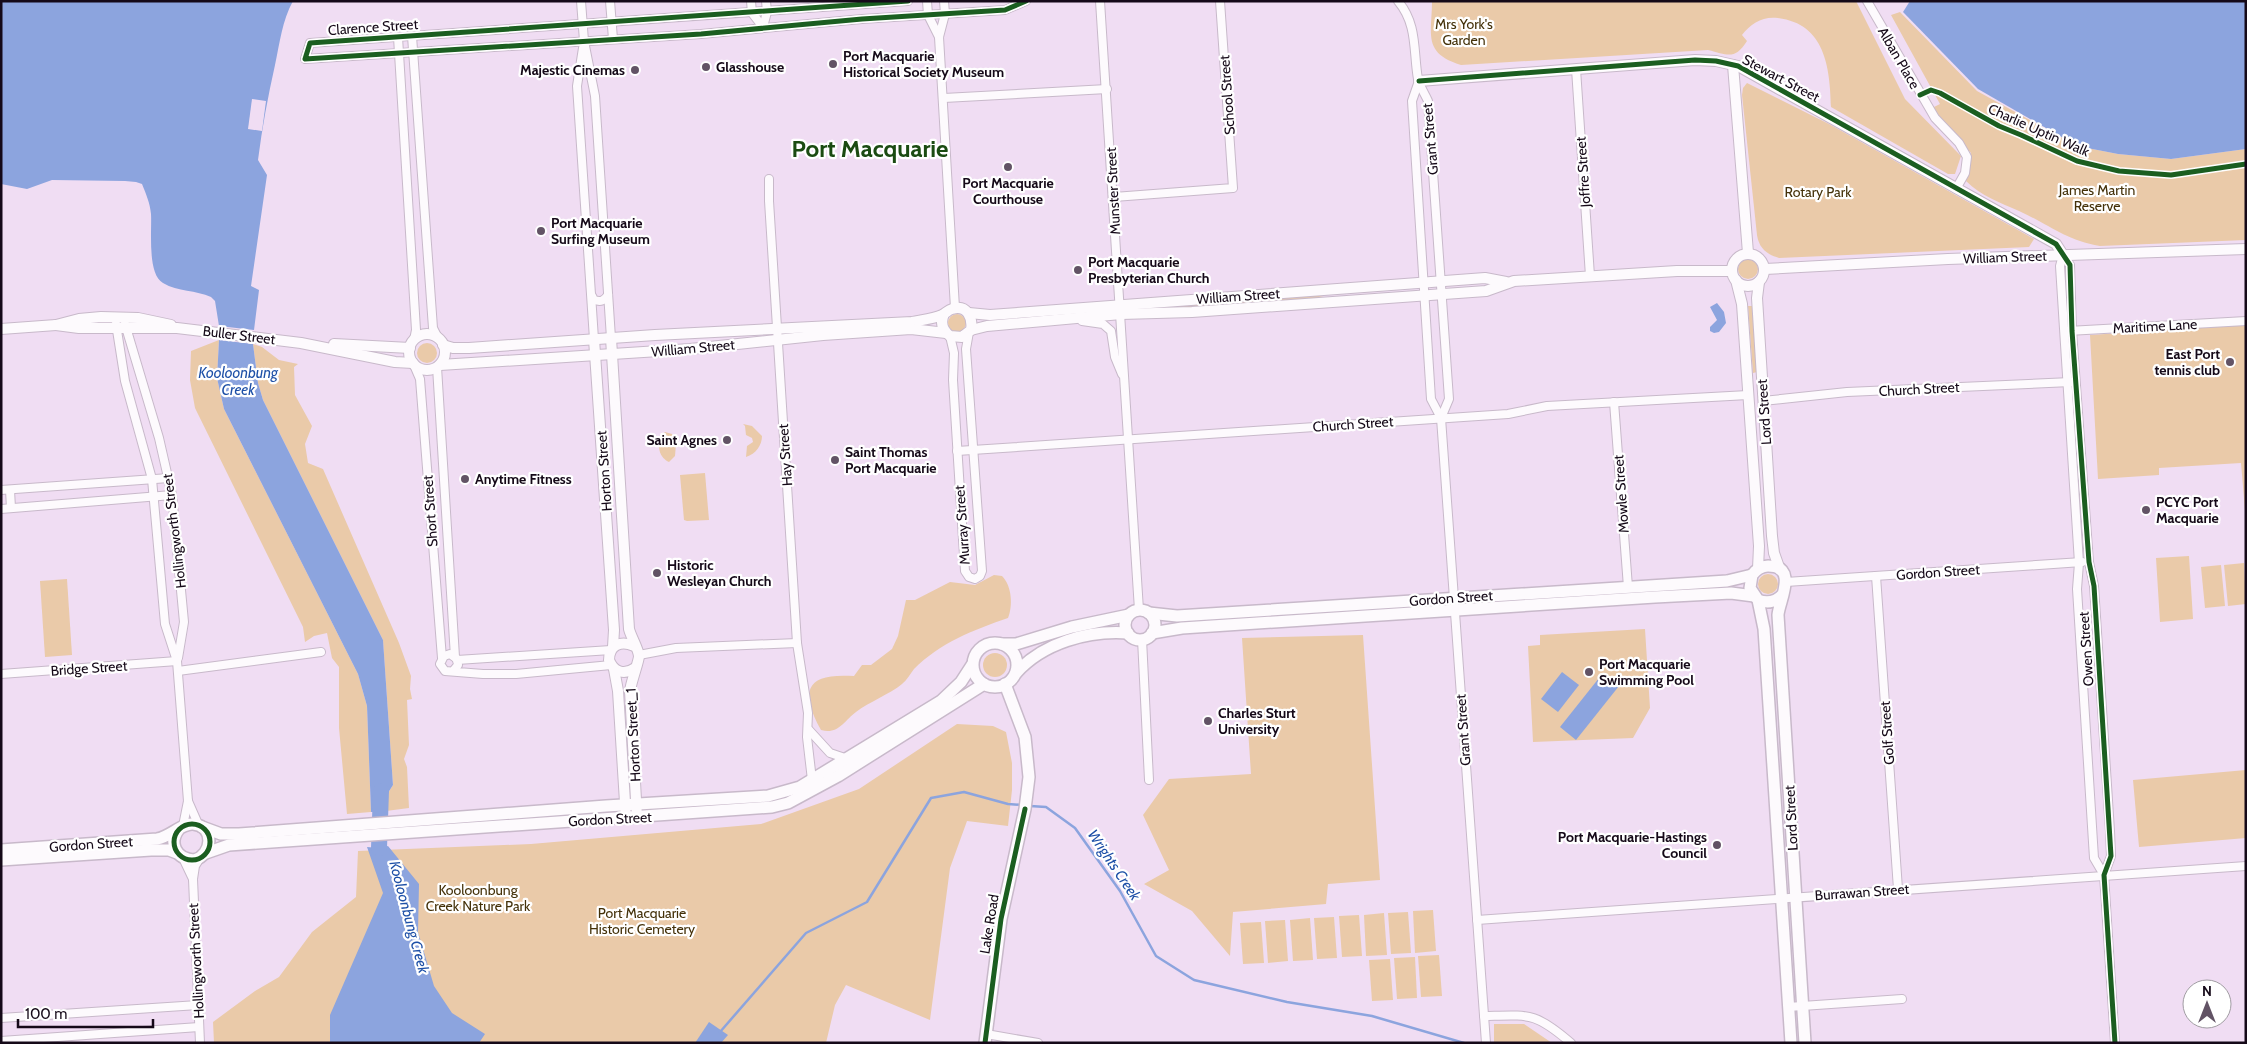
<svg xmlns="http://www.w3.org/2000/svg" width="2247" height="1044" font-family="Cabin,sans-serif">
<style>
.green{fill:#eacaa9}
.water{fill:#8ca4de}
.pier{fill:#f0ddf3}
.lines{fill:none;stroke-linecap:round;stroke-linejoin:round}
.stream{stroke:#8ca4de;stroke-width:2.5}
.river{stroke:#8ca4de;stroke-width:16}
.minor-casing{stroke:#c8b9ca;stroke-width:10}
.tertiary-casing{stroke:#c8b9ca;stroke-width:12}
.secondary-casing{stroke:#c8b9ca;stroke-width:14}
.minor{stroke:#fdfafd;stroke-width:8}
.tertiary{stroke:#fdfafd;stroke-width:10}
.secondary{stroke:#fdfafd;stroke-width:11}
.cycleway-casing{stroke:#fff;stroke-width:8}
.cycleway{stroke:#1b5e20;stroke-width:5}
.poi-dot{fill:#625365;stroke:#fff;stroke-width:2}
.labels{text-anchor:middle;dominant-baseline:central;stroke-width:4.5;stroke-linejoin:round;paint-order:stroke}
.park-label{font-size:14px;fill:#443109;stroke:#fff}
.street-label{font-size:14px;fill:#150918;stroke:#fff}
.poi-label{font-size:14px;font-weight:bold;fill:#150918;stroke:#fff;text-anchor:start}
.water-label{font-size:15px;font-style:italic;fill:#1e50a7;stroke:#fff}
.town-label{font-size:24px;font-weight:bold;fill:#1b4b12;stroke:#fff}
</style>
<rect width="100%" height="100%" fill="#f0ddf3"/>
<g class="green">
<path d="M1432,1h424l49,98 56,57 -6,18h-7l-117,-67c-1,-40 -6,-83 -53,-89 -15,-2 -27,5 -36,17l5,6c-12,19 -19,14 -39,9l-247,15c-39,-12 -29,-31 -29,-64z"/>
<path d="M1900,12l77,79 100,55 41,8 53,5 75,-10v91l-146,6c-35,-6 -50,-21 -81,-35 -20,-9 -38,-15 -53,-30l5,-28 -31,-33 -8,-12 8,-4 -49,-89z"/>
<path d="M1747,83l82,41 205,115 -5,8 -250,11c-13,-4 -20,-10 -22,-23l-15,-140 1,-7z"/>
<circle cx="1748" cy="269" r="10"/>
<polygon points="1313,295 1324,297 1323,299 1194,308 1155,308 1154,306"/>
<polygon points="1748,306 1753,306 1757,372 1753,373"/>
<circle cx="957" cy="323" r="9"/>
<polygon points="2246,325 2246,522 2241,463 2159,468 2159,475 2098,479 2090,335"/>
<polygon points="219,340 217,378 224,409 358,674 367,706 371,812 347,814 339,728 339,667 332,658 327,633 314,636 305,642 303,627 195,408 190,380 191,351"/>
<circle cx="427" cy="353" r="10"/>
<polygon points="253,344 262,347 279,360 298,364 294,367 295,395 312,426 305,444 308,463 323,469 399,643 411,676 410,689 412,699 407,700 409,745 404,759 407,767 409,808 386,811 386,796 393,785 383,640 263,400 258,383"/>
<path d="M743,424l9,2 10,10c0,9 -6,18 -16,21l1,-11 6,-4 -1,-4 -6,-3 -1,-9z"/>
<path d="M665,432l7,2 4,10 -1,12 -6,6c-12,-5 -13,-22 -4,-30z"/>
<polygon points="705,473 709,520 687,521 684,520 680,475"/>
<polygon points="2189,556 2193,619 2160,622 2156,558"/>
<polygon points="2244,563 2246,604 2228,606 2224,565"/>
<polygon points="2221,565 2225,606 2205,608 2201,567"/>
<circle cx="1768" cy="584" r="10"/>
<path d="M994,575l8,1c10,10 11,30 6,42 -35,12 -68,25 -94,51 -4,5 -7,11 -12,15 -12,10 -33,18 -46,28 -12,9 -18,23 -35,18 -23,-42 -13,-57 33,-54l8,-11h9l21,-16 6,-13 8,-36h9l35,-18 25,3z"/>
<polygon points="67,579 72,655 45,657 40,581"/>
<polygon points="1645,629 1650,708 1633,738 1533,742 1528,646 1540,645 1540,635"/>
<polygon points="1363,635 1380,880 1328,884 1326,904 1233,912 1230,956 1192,911 1144,884 1169,870 1143,815 1169,779 1251,774 1242,638"/>
<circle cx="995" cy="665" r="12"/>
<polygon points="957,724 993,726 1006,732 1012,763 1012,790 1008,826 967,821 950,868 930,1020 846,985 835,1005 826,1043 214,1043 213,1022 255,991 279,977 312,932 356,897 358,851 531,844 761,824 859,789"/>
<polygon points="2246,770 2246,838 2139,847 2133,780"/>
<polygon points="1433,910 1436,951 1415,953 1413,911"/>
<polygon points="1408,912 1411,953 1391,954 1388,913"/>
<polygon points="1384,913 1387,955 1366,956 1364,915"/>
<polygon points="1359,915 1362,956 1342,957 1339,916"/>
<polygon points="1334,917 1337,958 1317,959 1314,918"/>
<polygon points="1310,918 1313,960 1293,961 1290,920"/>
<polygon points="1285,920 1288,961 1268,963 1265,921"/>
<polygon points="1261,922 1264,963 1243,964 1240,923"/>
<polygon points="1439,955 1442,996 1421,997 1418,956"/>
<polygon points="1415,957 1417,998 1397,999 1394,958"/>
<polygon points="1390,959 1393,1000 1372,1001 1369,960"/>
<polygon points="1494,1024 1524,1024 1552,1043 1494,1043"/>
</g>
<g class="water">
<path d="M1,1h292c-11,20 -13,41 -18,64 -7,31 -13,63 -17,95l9,15 -16,111 8,4 -5,40 -35,-4 -4,-25 -4,-4c-15,-7 -33,-5 -48,-14 -16,-9 -11,-52 -12,-69 -1,-11 -5,-20 -9,-30l-6,-2 -11,-1 -73,-1 -25,9 -26,-5z"/>
<polygon points="1910,1 2246,1 2246,149 2171,159 2118,154 2077,146 1978,89 1903,12"/>
<polygon points="1717,303 1724,312 1726,323 1719,332 1714,333 1710,331 1710,327 1717,320 1710,307"/>
<polygon points="219,340 253,344 258,383 263,400 383,640 393,785 386,796 386,811 371,812 367,706 358,674 224,409 217,378"/>
<polygon points="1562,672 1579,685 1558,712 1541,699"/>
<polygon points="1603,673 1619,686 1576,740 1560,727"/>
<polygon points="388,846 419,884 418,932 434,986 452,1013 485,1034 479,1043 330,1043 330,1015 383,893 367,847 379,848"/>
<polygon points="709,1022 728,1035 721,1043 695,1043"/>
</g>
<polygon class="pier" points="252,99 266,101 262,131 248,129"/>
<g class="lines">
<g class="stream">
<polyline points="1030,806 1046,807 1075,828 1120,891 1156,956 1194,980 1287,1002 1372,1016 1464,1043"/>
<polyline points="720,1032 806,933 867,902 931,798 964,792 1008,804 1022,805"/>
</g>
<polyline class="river" points="379,848 381,791"/>
<defs>
<g id="minor">
<polyline points="581,1 584,41 595,96 611,338"/>
<polyline points="610,1 613,39"/>
<polyline points="751,1 752,13 763,27"/>
<polyline points="908,1 310,43 305,59 701,34 862,19 1005,10 1026,1"/>
<polyline points="927,1 928,15 939,37"/>
<polyline points="944,1 945,14 939,37 955,308"/>
<polyline points="1100,1 1139,610"/>
<path d="M1398,1c20,24 15,50 20,78 2,8 7,15 10,22l21,298 -8,19"/>
<polyline points="1867,1 1935,118 1959,143 1967,157 1965,173 1956,189"/>
<polyline points="763,27 767,12 766,1"/>
<polyline points="412,36 433,328 438,338"/>
<polyline points="398,37 416,330 414,340"/>
<polyline points="583,48 577,86 594,339"/>
<polyline points="1576,69 1590,276"/>
<polyline points="1419,81 1412,101 1431,399 1441,418 1486,1043"/>
<polyline points="944,98 1107,89"/>
<polyline points="769,179 769,201 797,643 808,713 807,737 812,780"/>
<polyline points="1114,197 1233,188 1220,1"/>
<polyline points="2063,255 2070,265 2072,331 2089,562 2094,586 2110,831 2111,856 2104,875 2115,1043"/>
<polyline points="2063,255 2060,266 2079,563 2077,589 2094,858 2104,875"/>
<path d="M592,296l2,4c7,2 10,1 14,-5"/>
<polyline points="1082,321 1103,324 1111,331 1115,357 1122,374"/>
<polyline points="116,324 125,381 152,479 165,624 177,661 188,801 183,826"/>
<polyline points="125,324 159,438 172,495 184,622 178,658"/>
<polyline points="2068,331 2246,321"/>
<polyline points="950,336 954,353 953,380 965,571 969,577 975,579 980,576 982,571 966,349 969,332"/>
<polyline points="414,365 420,379 442,658"/>
<polyline points="437,367 455,657"/>
<polyline points="1763,401 1847,392 2071,382"/>
<polyline points="1614,402 1628,587"/>
<polyline points="957,451 1508,414 1547,406 1748,395"/>
<polyline points="1,490 169,478"/>
<polyline points="10,490 11,508"/>
<polyline points="1,509 172,495"/>
<polyline points="1876,576 1898,889"/>
<polyline points="1786,582 2082,562"/>
<polyline points="1142,639 1149,780"/>
<polyline points="639,655 676,648 797,643"/>
<polyline points="457,660 611,650"/>
<polyline points="178,671 321,652"/>
<polyline points="453,671 458,665 457,659 450,654 444,656 440,664 445,671 483,674 516,674 611,665"/>
<polyline points="1,674 177,661"/>
<polyline points="809,730 830,753 848,759"/>
<polyline points="188,801 199,826"/>
<polyline points="183,858 193,879"/>
<polyline points="1477,920 2246,866"/>
<polyline points="1788,1007 1902,999"/>
<path d="M1484,1016c46,-1 51,-4 87,27"/>
<polyline points="1,1018 198,1005"/>
<polyline points="986,1034 1038,1043"/>
<polyline points="1,1041 199,1027"/>
<polyline points="200,1043 193,879 195,866 200,858"/>
</g>
<g id="tertiary">
<polyline points="1733,65 1748,253"/>
<polyline points="1419,81 1695,60 1716,61 1738,66 2056,244 2063,255"/>
<circle cx="1748" cy="270" r="16"/>
<polyline points="1765,269 1948,259 2246,249"/>
<polyline points="1736,280 1742,304 1759,546 1758,569"/>
<polyline points="1759,282 1757,298 1772,536 1774,553 1780,570"/>
<polyline points="969,313 990,315 1485,278 1506,282"/>
<polyline points="56,325 79,328 177,328 301,343 395,362 413,363"/>
<polyline points="1,329 56,325 79,319 101,317 138,318 171,325"/>
<polyline points="971,330 987,326 1121,314 1192,312 1486,291 1514,281 1677,271 1732,271"/>
<circle cx="427" cy="352" r="18"/>
<path d="M611,338l18,291c2,8 9,19 10,27 0,5 -8,26 -9,35l7,127"/>
<polyline points="594,339 614,630 613,647"/>
<polyline points="334,344 410,348"/>
<path d="M443,345l10,3h16l186,-13 257,-13c9,-2 21,-3 30,-7 4,-2 6,-5 10,-6 15,-5 21,9 19,21l-9,7 -12,-1c-8,-6 -10,-13 -6,-22"/>
<polyline points="440,365 690,349 823,335 911,329 946,333"/>
<path d="M634,646c-13,-6 -25,-1 -25,14 5,13 16,15 26,8"/>
<polyline points="614,669 618,691 626,818"/>
</g>
<g id="secondary">
<path d="M1783,594c-7,8 -15,10 -25,6l-8,-12 2,-13c4,-5 9,-9 16,-9 31,0 11,35 10,49l27,428"/>
<polyline points="1758,600 1764,629 1791,1043"/>
<circle cx="1140" cy="625" r="15"/>
<polyline points="1149,613 1177,616 1727,581 1752,575"/>
<polyline points="1152,633 1182,628 1655,597 1731,593 1754,596"/>
<circle cx="995" cy="665" r="22"/>
<polyline points="1002,644 1016,644 1072,627 1129,615"/>
<path d="M1016,673c27,-30 72,-43 112,-40"/>
<polyline points="202,827 221,834 239,834 606,806 768,796 800,787 941,701 961,682 972,665"/>
<path d="M1,850l156,-11c13,-2 25,-16 36,-15 22,2 20,31 1,36 -18,-1 -26,-17 -15,-31"/>
<polyline points="206,853 229,845 772,807 788,803 838,776 984,684"/>
<polyline points="1,860 151,850 169,850 177,853"/>
<polyline points="985,1043 1001,919 1025,809 1029,777 1025,737 1005,684"/>
</g>
</defs>
<use href="#minor" class="minor-casing"/>
<use href="#tertiary" class="tertiary-casing"/>
<use href="#secondary" class="secondary-casing"/>
<use href="#minor" class="minor"/>
<use href="#tertiary" class="tertiary"/>
<use href="#secondary" class="secondary"/>
<defs>
<g id="cycleway">
<polyline points="908,1 310,43 305,59 701,34 862,19 1005,10 1026,1"/>
<polyline points="1419,81 1695,60 1716,61 1738,66 2056,244 2070,265 2072,331 2089,562 2094,586 2111,856 2104,875 2115,1043"/>
<polyline points="1920,95 1931,90 1940,93 1999,126 2021,135 2077,161 2119,171 2171,175 2246,164"/>
<circle cx="192" cy="842" r="18"/>
<polyline points="985,1043 1001,919 1025,809"/>
</g>
</defs>
<use href="#cycleway" class="cycleway-casing"/>
<use href="#cycleway" class="cycleway"/>
</g>
<g class="poi-dot">
<circle cx="833" cy="64" r="5"/>
<circle cx="706" cy="67" r="5"/>
<circle cx="635" cy="70" r="5"/>
<circle cx="1008" cy="167" r="5"/>
<circle cx="541" cy="231" r="5"/>
<circle cx="1078" cy="270" r="5"/>
<circle cx="2230" cy="362" r="5"/>
<circle cx="727" cy="440" r="5"/>
<circle cx="835" cy="460" r="5"/>
<circle cx="465" cy="479" r="5"/>
<circle cx="2146" cy="510" r="5"/>
<circle cx="657" cy="573" r="5"/>
<circle cx="1589" cy="672" r="5"/>
<circle cx="1208" cy="721" r="5"/>
<circle cx="1717" cy="845" r="5"/>
</g>
<g class="labels">
<g class="park-label">
<text x="1464" y="24">Mrs York's<tspan x="1464" dy="16">Garden</tspan></text>
<text x="2097" y="190">James Martin<tspan x="2097" dy="16">Reserve</tspan></text>
<text x="1818" y="192">Rotary Park</text>
<text x="478" y="890">Kooloonbung<tspan x="478" dy="16">Creek Nature Park</tspan></text>
<text x="642" y="913">Port Macquarie<tspan x="642" dy="16">Historic Cemetery</tspan></text>
</g>
<g class="street-label">
<text transform="translate(373 27) rotate(-4)">Clarence Street</text>
<text transform="translate(1899 58) rotate(60)">Alban Place</text>
<text transform="translate(1781 78) rotate(28)">Stewart Street</text>
<text transform="translate(1227 95) rotate(-94)">School Street</text>
<text transform="translate(2039 130) rotate(24)">Charlie Uptin Walk</text>
<text transform="translate(1430 139) rotate(-95)">Grant Street</text>
<text transform="translate(1583 172) rotate(-94)">Joffre Street</text>
<text transform="translate(1113 191) rotate(-93)">Munster Street</text>
<text transform="translate(2005 257) rotate(-2)">William Street</text>
<text transform="translate(1238 296) rotate(-4)">William Street</text>
<text transform="translate(2155 326) rotate(-3)">Maritime Lane</text>
<text transform="translate(239 335) rotate(7)">Buller Street</text>
<text transform="translate(693 348) rotate(-5)">William Street</text>
<text transform="translate(1919 389) rotate(-3)">Church Street</text>
<text transform="translate(1764 412) rotate(-94)">Lord Street</text>
<text transform="translate(1353 424) rotate(-4)">Church Street</text>
<text transform="translate(785 455) rotate(-94)">Hay Street</text>
<text transform="translate(604 471) rotate(-94)">Horton Street</text>
<text transform="translate(1621 494) rotate(-94)">Mowle Street</text>
<text transform="translate(430 511) rotate(-94)">Short Street</text>
<text transform="translate(962 525) rotate(-94)">Murray Street</text>
<text transform="translate(174 531) rotate(-97)">Hollingworth Street</text>
<text transform="translate(1938 572) rotate(-4)">Gordon Street</text>
<text transform="translate(1451 598) rotate(-4)">Gordon Street</text>
<text transform="translate(2086 649) rotate(-94)">Owen Street</text>
<text transform="translate(89 668) rotate(-4)">Bridge Street</text>
<text transform="translate(1463 730) rotate(-94)">Grant Street</text>
<text transform="translate(1887 733) rotate(-94)">Golf Street</text>
<text transform="translate(633 735) rotate(-93)">Horton Street_1</text>
<text transform="translate(1791 818) rotate(-93)">Lord Street</text>
<text transform="translate(610 819) rotate(-3)">Gordon Street</text>
<text transform="translate(91 844) rotate(-4)">Gordon Street</text>
<text transform="translate(1862 892) rotate(-4)">Burrawan Street</text>
<text transform="translate(989 924) rotate(-81)">Lake Road</text>
<text transform="translate(196 961) rotate(-93)">Hollingworth Street</text>
</g>
<g class="poi-label">
<text x="843" y="56">Port Macquarie<tspan x="843" dy="16">Historical Society Museum</tspan></text>
<text x="716" y="67">Glasshouse</text>
<text x="625" y="70" text-anchor="end">Majestic Cinemas</text>
<text x="1008" y="183" text-anchor="middle">Port Macquarie<tspan x="1008" dy="16">Courthouse</tspan></text>
<text x="551" y="223">Port Macquarie<tspan x="551" dy="16">Surfing Museum</tspan></text>
<text x="1088" y="262">Port Macquarie<tspan x="1088" dy="16">Presbyterian Church</tspan></text>
<text x="2220" y="354" text-anchor="end">East Port<tspan x="2220" dy="16">tennis club</tspan></text>
<text x="717" y="440" text-anchor="end">Saint Agnes</text>
<text x="845" y="452">Saint Thomas<tspan x="845" dy="16">Port Macquarie</tspan></text>
<text x="475" y="479">Anytime Fitness</text>
<text x="2156" y="502">PCYC Port<tspan x="2156" dy="16">Macquarie</tspan></text>
<text x="667" y="565">Historic<tspan x="667" dy="16">Wesleyan Church</tspan></text>
<text x="1599" y="664">Port Macquarie<tspan x="1599" dy="16">Swimming Pool</tspan></text>
<text x="1218" y="713">Charles Sturt<tspan x="1218" dy="16">University</tspan></text>
<text x="1707" y="837" text-anchor="end">Port Macquarie-Hastings<tspan x="1707" dy="16">Council</tspan></text>
</g>
<g class="water-label">
<text x="238" y="373">Kooloonbung<tspan x="238" dy="17">Creek</tspan></text>
<text transform="translate(1114 865) rotate(56)">Wrights Creek</text>
<text transform="translate(409 917) rotate(75)">Kooloonbung Creek</text>
</g>
<g class="town-label">
<text x="870" y="148">Port Macquarie</text>
</g>
</g>
<rect width="2247" height="1044" fill="none" stroke="#150918" stroke-width="5"/>
<g transform="translate(2207 1004)"><circle r="24" fill="#ffffff" stroke="#a19da3"/>
<path d="M0-4L9 19L0 12L-9 19Z" fill="#625365"/>
<text y="-8" font-size="14" font-weight="bold" text-anchor="middle" fill="#150918">N</text>
</g>
<path d="M18 1019v8h135v-8" fill="none" stroke="#150918" stroke-width="2.5"/>
<text x="25" y="1019" font-size="15" fill="#150918" stroke="#ffffff" stroke-width="4" paint-order="stroke">100 m</text>
</svg>
